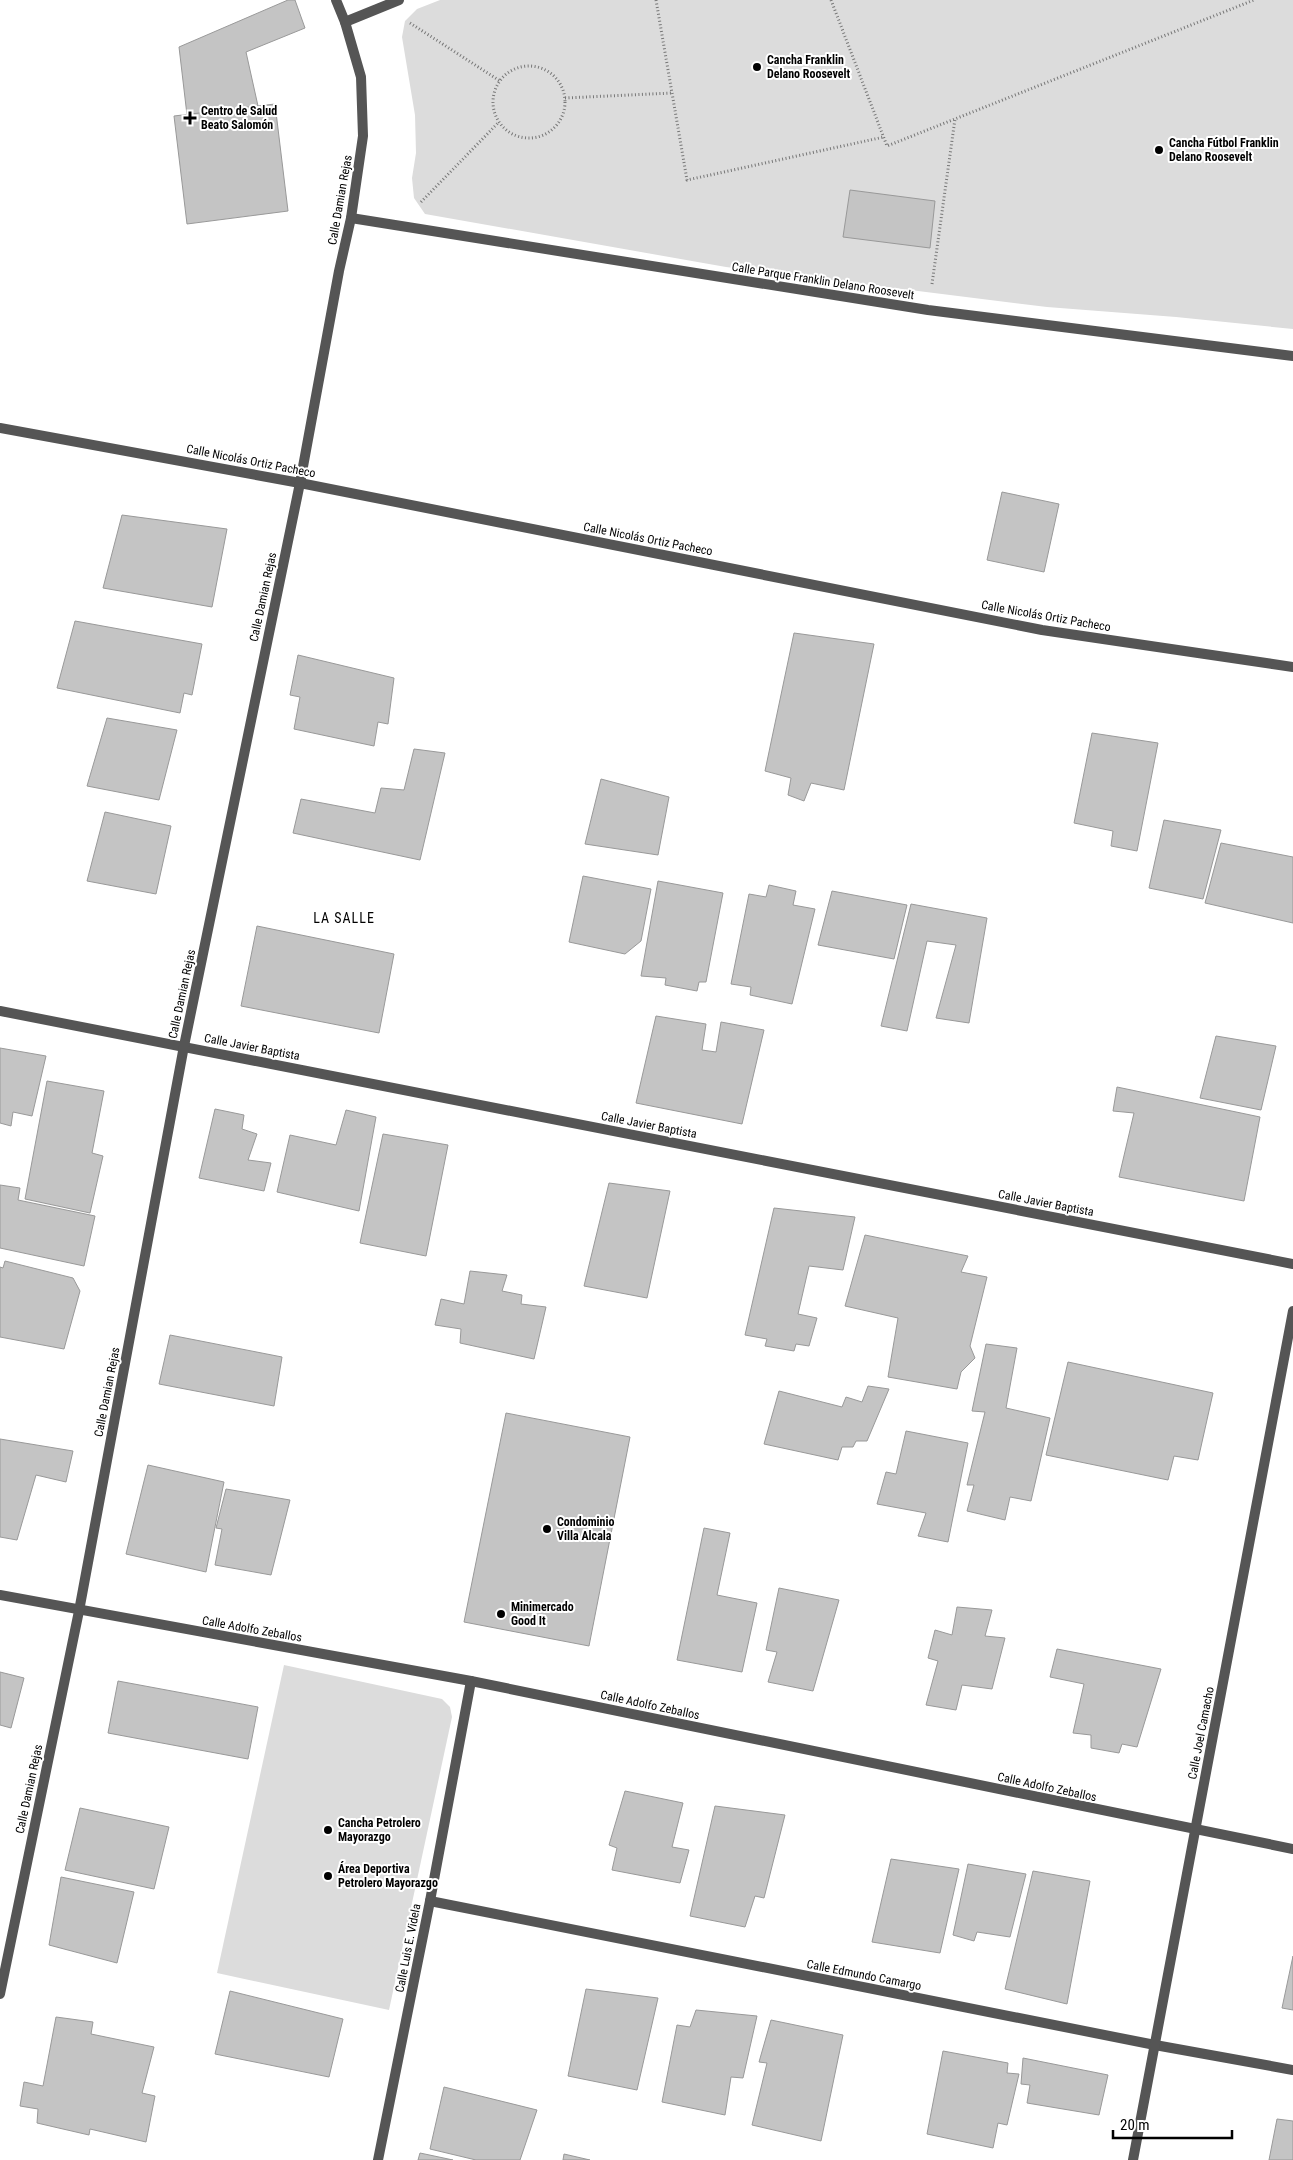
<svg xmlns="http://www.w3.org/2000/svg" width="1293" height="2160" font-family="'Roboto Condensed',sans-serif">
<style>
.green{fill:#dcdcdc}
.building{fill:#c4c4c4;stroke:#999}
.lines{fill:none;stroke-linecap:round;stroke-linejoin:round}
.path{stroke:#777;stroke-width:3;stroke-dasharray:1 2.5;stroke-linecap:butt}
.minor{stroke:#555;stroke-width:10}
.poi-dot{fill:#000;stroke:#fff;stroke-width:2}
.labels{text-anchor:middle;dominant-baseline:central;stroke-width:4;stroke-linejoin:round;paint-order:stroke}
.poi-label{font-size:12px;font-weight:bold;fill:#000;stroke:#fff;text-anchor:start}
.street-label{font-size:12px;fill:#000;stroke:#fff}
.neighbourhood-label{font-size:14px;letter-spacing:1px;fill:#000;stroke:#fff}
</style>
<rect width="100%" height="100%" fill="#fff"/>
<g class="green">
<polygon points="440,0 1293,0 1293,329 1176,317 1047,307 726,267 425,214 414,198 412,178 416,153 415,115 402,37 405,21 417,9"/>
<polygon points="284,1665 442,1699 450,1707 452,1717 389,2010 217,1973"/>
</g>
<g class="building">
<polygon points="288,0 295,0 305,28 246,52 258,106 187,115 179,47"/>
<polygon points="275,104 288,211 187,224 174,116"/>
<polygon points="850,190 935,201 930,248 843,237"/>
<polygon points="1002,492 1059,504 1044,572 987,560"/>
<polygon points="122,515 227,529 212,607 103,588"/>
<polygon points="75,621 202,644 192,695 184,693 180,713 57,688"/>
<polygon points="794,633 874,644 844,790 811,783 804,801 788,795 791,778 765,771"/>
<polygon points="298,655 394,678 388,724 378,722 374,746 294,729 300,697 290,695"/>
<polygon points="107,718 177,730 159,800 87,786"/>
<polygon points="1092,733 1158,743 1137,851 1111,846 1113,831 1074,823"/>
<polygon points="414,749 445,753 420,860 293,833 301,799 375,813 381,788 404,790"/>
<polygon points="601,779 669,797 658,855 585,844"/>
<polygon points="105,812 171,826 156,894 87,881"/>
<polygon points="1164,820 1221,830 1203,899 1149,888"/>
<polygon points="1221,843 1293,857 1293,923 1205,903"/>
<polygon points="583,876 651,889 641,941 625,954 569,942"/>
<polygon points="658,881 723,893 706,982 699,982 697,991 665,985 666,978 641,976"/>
<polygon points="769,885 796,891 793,905 815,909 792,1004 750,995 751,987 731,984 749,894 766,897"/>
<polygon points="832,891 907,905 894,959 818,945"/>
<polygon points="911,904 987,918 969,1023 936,1018 956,945 927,941 907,1031 881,1026"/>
<polygon points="257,926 394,954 379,1033 241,1006"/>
<polygon points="656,1016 706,1024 702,1050 716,1052 721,1022 764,1030 742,1124 636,1103"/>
<polygon points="1216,1036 1276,1046 1261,1110 1200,1098"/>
<polygon points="0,1048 46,1056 32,1116 13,1112 11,1126 0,1123"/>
<polygon points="47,1081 104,1091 92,1153 103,1156 90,1213 25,1199"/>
<polygon points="1117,1087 1260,1117 1244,1201 1119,1177 1134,1113 1113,1111"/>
<polygon points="215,1109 244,1115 242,1129 257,1134 248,1160 271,1163 264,1191 199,1178"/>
<polygon points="346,1110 376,1117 359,1211 277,1192 290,1135 336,1145"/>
<polygon points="383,1134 448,1145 426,1256 360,1243"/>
<polygon points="609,1183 670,1191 647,1298 584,1286"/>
<polygon points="0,1185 20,1188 18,1200 95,1216 84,1266 0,1248"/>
<polygon points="774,1208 855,1217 843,1270 809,1266 798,1314 817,1318 809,1346 796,1344 794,1351 765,1346 767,1339 745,1335"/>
<polygon points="865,1235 968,1256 961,1272 987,1277 970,1346 975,1358 961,1372 957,1389 888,1377 898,1318 845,1306"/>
<polygon points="5,1261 73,1278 80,1291 64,1349 0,1337 0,1267 3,1268"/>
<polygon points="470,1271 507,1275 502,1291 522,1295 521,1304 546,1307 534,1359 460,1343 461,1329 435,1325 441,1299 464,1304"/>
<polygon points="170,1335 282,1357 274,1406 159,1384"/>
<polygon points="986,1344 1017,1348 1006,1408 1050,1418 1031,1501 1010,1497 1005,1520 967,1511 974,1485 967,1485 985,1412 972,1411"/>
<polygon points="1068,1362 1213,1393 1198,1460 1174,1456 1168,1480 1046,1455"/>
<polygon points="868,1386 889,1389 867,1441 856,1441 853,1447 842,1447 838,1460 764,1444 779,1391 842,1407 846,1397 862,1402"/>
<polygon points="506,1413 630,1437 589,1646 464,1622"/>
<polygon points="906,1431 968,1443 948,1542 918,1536 926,1513 877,1504 886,1472 896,1474"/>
<polygon points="0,1439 73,1451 66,1482 36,1475 17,1540 0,1537"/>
<polygon points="148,1465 224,1482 206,1572 126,1554"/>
<polygon points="226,1489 290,1500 271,1575 215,1565 222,1529 216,1528"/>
<polygon points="704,1528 730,1533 717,1595 757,1603 742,1672 677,1660"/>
<polygon points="779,1588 839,1600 813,1691 768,1682 777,1652 766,1650"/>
<polygon points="957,1607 992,1610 985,1636 1005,1638 992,1689 962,1685 956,1710 926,1705 938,1661 928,1658 935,1630 952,1635"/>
<polygon points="1057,1649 1161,1669 1137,1747 1122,1744 1119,1753 1091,1748 1091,1735 1073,1733 1084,1684 1050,1677"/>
<polygon points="0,1672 24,1678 11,1728 0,1725"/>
<polygon points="118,1681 258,1707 248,1759 108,1733"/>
<polygon points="625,1791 683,1803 672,1847 689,1850 680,1883 612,1870 617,1848 609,1845"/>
<polygon points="715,1806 785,1815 764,1898 755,1896 745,1927 690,1916"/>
<polygon points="80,1808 169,1827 154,1889 65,1870"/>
<polygon points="891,1859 959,1869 940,1953 872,1942"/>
<polygon points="968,1864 1026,1874 1010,1937 977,1932 974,1941 953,1935"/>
<polygon points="1033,1871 1090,1881 1067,2004 1005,1989"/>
<polygon points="61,1877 134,1892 117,1963 49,1945"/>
<polygon points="1293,1956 1293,2010 1282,2008"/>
<polygon points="586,1989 658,1998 637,2090 568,2076"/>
<polygon points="230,1991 343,2019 329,2077 215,2054"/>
<polygon points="696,2010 757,2016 743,2078 731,2077 725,2115 662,2102 677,2025 690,2027"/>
<polygon points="56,2017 93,2022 91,2034 154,2047 142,2093 155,2096 146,2142 90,2129 89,2135 37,2123 38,2109 20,2106 24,2082 43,2086"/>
<polygon points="771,2020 843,2035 821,2141 752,2125 767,2063 759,2062"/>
<polygon points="943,2051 1008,2063 1007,2073 1019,2074 1007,2125 998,2123 993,2148 927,2134"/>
<polygon points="1023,2058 1108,2075 1099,2115 1027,2103 1030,2085 1021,2084"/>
<polygon points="444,2087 537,2110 520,2160 476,2160 430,2149"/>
<polygon points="1277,2119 1293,2121 1293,2160 1269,2160"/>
<polygon points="420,2153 453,2160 418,2160"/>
<polygon points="564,2154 590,2160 563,2160"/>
</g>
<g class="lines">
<g class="path">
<polyline points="656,0 687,180 884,137"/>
<polyline points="831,0 887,146 1254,0"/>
<polyline points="410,23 500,81"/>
<circle cx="529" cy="102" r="36"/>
<polyline points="565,98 672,93"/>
<polyline points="421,202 499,122"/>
<polyline points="932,284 955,119"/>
</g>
<g class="minor">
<polyline points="345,22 399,0"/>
<polyline points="351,218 928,310 1293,356"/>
<polyline points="0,428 300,483 1042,630 1293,667"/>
<polyline points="0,1011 1293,1264"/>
<polyline points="0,1595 471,1681 1293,1849"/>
<polyline points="430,1901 1155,2045 1293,2070"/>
<polyline points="0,1994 79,1611 184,1046 300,483 339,271 351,218 363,136 361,77 345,22 336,0"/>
<polyline points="378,2160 430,1901 471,1681"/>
<polyline points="1133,2160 1293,1311"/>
</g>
</g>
<g class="poi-dot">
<circle cx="757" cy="67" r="5"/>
<path d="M187.5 110.5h5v5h5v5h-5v5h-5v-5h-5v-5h5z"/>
<circle cx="1159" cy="150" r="5"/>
<circle cx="547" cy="1529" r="5"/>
<circle cx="501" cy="1614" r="5"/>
<circle cx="328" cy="1830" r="5"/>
<circle cx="328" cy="1876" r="5"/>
</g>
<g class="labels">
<g class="poi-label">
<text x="767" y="60">Cancha Franklin<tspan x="767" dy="14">Delano Roosevelt</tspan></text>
<text x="201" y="111">Centro de Salud<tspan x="201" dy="14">Beato Salomón</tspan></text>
<text x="1169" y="143">Cancha Fútbol Franklin<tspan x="1169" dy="14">Delano Roosevelt</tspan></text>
<text x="557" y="1522">Condominio<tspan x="557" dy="14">Villa Alcala</tspan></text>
<text x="511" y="1607">Minimercado<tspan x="511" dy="14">Good It</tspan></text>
<text x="338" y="1823">Cancha Petrolero<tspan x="338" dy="14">Mayorazgo</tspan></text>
<text x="338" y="1869">Área Deportiva<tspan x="338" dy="14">Petrolero Mayorazgo</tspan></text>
</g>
<g class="street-label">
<text transform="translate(340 200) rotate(-80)">Calle Damian Rejas</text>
<text transform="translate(823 281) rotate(9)">Calle Parque Franklin Delano Roosevelt</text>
<text transform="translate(251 461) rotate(11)">Calle Nicolás Ortiz Pacheco</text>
<text transform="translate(648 539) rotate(11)">Calle Nicolás Ortiz Pacheco</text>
<text transform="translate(263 597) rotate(-78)">Calle Damian Rejas</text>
<text transform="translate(1046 616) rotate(10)">Calle Nicolás Ortiz Pacheco</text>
<text transform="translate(182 994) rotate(-78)">Calle Damian Rejas</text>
<text transform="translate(252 1047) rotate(11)">Calle Javier Baptista</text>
<text transform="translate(649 1125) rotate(11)">Calle Javier Baptista</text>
<text transform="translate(1046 1203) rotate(11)">Calle Javier Baptista</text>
<text transform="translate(107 1392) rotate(-79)">Calle Damian Rejas</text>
<text transform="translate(252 1629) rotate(10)">Calle Adolfo Zeballos</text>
<text transform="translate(650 1705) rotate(12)">Calle Adolfo Zeballos</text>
<text transform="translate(1201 1733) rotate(-79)">Calle Joel Camacho</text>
<text transform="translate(1047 1787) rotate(12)">Calle Adolfo Zeballos</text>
<text transform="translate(29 1789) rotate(-78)">Calle Damian Rejas</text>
<text transform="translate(408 1948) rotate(-79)">Calle Luis E. Videla</text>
<text transform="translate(864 1975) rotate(11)">Calle Edmundo Camargo</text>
</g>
<g class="neighbourhood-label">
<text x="344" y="918">LA SALLE</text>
</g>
</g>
<path d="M1113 2130v8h119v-8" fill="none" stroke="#000000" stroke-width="2.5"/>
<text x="1120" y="2130" font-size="15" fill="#000000" stroke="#ffffff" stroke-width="4" paint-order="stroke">20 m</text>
</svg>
